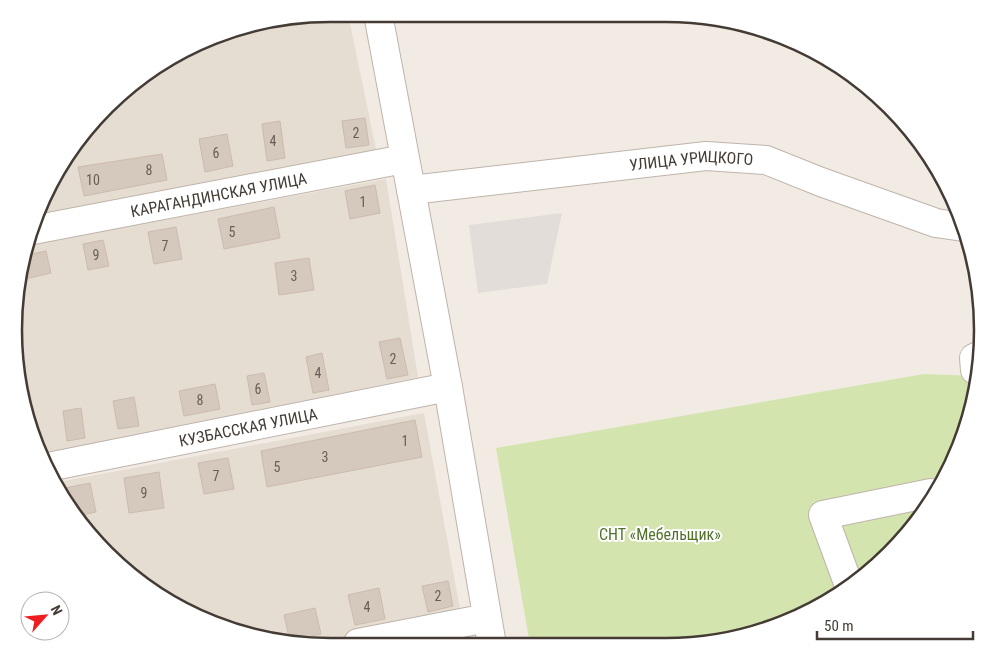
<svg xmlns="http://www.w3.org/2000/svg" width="997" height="661" font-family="'Roboto Condensed',sans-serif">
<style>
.residential{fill:#e5dcd2}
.industrial{fill:#e3ddd9}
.green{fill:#d4e4ae}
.building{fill:#d5c8bd;stroke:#ccbbae}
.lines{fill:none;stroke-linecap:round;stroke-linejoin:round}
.minor-casing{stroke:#bfb4aa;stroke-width:30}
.minor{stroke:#fff;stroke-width:28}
.labels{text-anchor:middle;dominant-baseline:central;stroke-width:4;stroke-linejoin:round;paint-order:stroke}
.number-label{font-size:14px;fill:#685e56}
.street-label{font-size:16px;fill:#433b34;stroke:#fff}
.park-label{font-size:16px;fill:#51712b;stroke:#fff}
.rim{fill:none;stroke:#433b34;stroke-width:2.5}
</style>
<rect width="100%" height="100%" fill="#f1ebe4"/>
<g class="residential">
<polygon points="330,14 348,14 378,159 35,222 38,210 79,137 154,67 229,30"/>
<polygon points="386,179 418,377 44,456 20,393 14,310 29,245"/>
<polygon points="424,413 461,615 319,642 269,641 190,614 107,555 56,489 54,483"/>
<polygon points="467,636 468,644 428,644"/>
</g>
<polygon class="industrial" points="562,213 547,284 478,293 469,225"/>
<polygon class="green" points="924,374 974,376 959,451 891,554 788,623 667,647 530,645 496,448"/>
<g class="building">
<polygon points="365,118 369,145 346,148 342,121"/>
<polygon points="280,121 285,158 267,161 262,124"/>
<polygon points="227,134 233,166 205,172 199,139"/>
<polygon points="162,154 167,180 84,196 78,167"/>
<polygon points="375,185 380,213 350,219 345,191"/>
<polygon points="274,207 280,238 224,249 218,219"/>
<polygon points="176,227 182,259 154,264 148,232"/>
<polygon points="103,240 109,266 88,270 83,244"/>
<polygon points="46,251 51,273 21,280 27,255"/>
<polygon points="309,258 314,290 279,295 275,263"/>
<polygon points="400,338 408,375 387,379 379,342"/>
<polygon points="322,353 329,390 313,393 306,357"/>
<polygon points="264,373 270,402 252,405 247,376"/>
<polygon points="215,384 220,409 184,416 179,391"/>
<polygon points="134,397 139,426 118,429 113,401"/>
<polygon points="81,408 85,438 67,441 63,411"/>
<polygon points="415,420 422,457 267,487 261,451"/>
<polygon points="228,458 234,489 204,494 198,463"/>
<polygon points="159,472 164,508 129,513 124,478"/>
<polygon points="90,483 96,512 77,516 69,505 65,488"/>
<polygon points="448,581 453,606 428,612 422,586"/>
<polygon points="379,588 385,619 355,625 348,595"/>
<polygon points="315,608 321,634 290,641 284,615"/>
</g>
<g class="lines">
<defs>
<g id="minor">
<polyline points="378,14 448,387 492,645"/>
<path id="s1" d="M411,190l295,-34 60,4 55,22 115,41 27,4"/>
<path id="s2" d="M33,230l371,-71"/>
<polyline points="975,370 974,358 978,356"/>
<path id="s3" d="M48,467l400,-80"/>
<polyline points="848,583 823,515 931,493"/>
<polyline points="358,643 487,618"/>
</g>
</defs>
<use href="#minor" class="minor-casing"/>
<use href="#minor" class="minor"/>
</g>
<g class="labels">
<g class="number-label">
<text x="356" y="133">2</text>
<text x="273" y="141">4</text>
<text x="216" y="153">6</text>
<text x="149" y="170">8</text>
<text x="93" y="180">10</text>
<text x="363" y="202">1</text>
<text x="232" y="232">5</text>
<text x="165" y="246">7</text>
<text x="96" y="255">9</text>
<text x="294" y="276">3</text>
<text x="393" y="359">2</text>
<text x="318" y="373">4</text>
<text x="258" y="389">6</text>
<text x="200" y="400">8</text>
<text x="405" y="441">1</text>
<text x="325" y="457">3</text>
<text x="277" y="467">5</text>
<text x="216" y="476">7</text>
<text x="144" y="493">9</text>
<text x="438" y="596">2</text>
<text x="367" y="607">4</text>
</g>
<g class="street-label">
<text stroke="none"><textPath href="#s1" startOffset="282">УЛИЦА УРИЦКОГО</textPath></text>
<text stroke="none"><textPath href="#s2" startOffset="189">КАРАГАНДИНСКАЯ УЛИЦА</textPath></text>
<text stroke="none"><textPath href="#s3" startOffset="204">КУЗБАССКАЯ УЛИЦА</textPath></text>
</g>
<g class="park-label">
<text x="660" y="534">СНТ «Мебельщик»</text>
</g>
</g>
<path d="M0 0H997V661H0ZM330 22H666A308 308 0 0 1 974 330V330A308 308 0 0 1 666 638H330A308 308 0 0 1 22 330V330A308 308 0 0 1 330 22Z" fill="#fff" fill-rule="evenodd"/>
<path class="rim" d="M330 22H666A308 308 0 0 1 974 330V330A308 308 0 0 1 666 638H330A308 308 0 0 1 22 330V330A308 308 0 0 1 330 22Z"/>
<g transform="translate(45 616) rotate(63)"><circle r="24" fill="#ffffff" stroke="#b4b1ae"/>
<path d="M0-4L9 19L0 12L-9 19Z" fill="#ef1d1f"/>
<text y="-8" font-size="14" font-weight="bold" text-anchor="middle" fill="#433b34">N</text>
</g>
<path d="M817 631v8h156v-8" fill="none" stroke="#433b34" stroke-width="2.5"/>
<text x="824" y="631" font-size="15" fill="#433b34" stroke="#ffffff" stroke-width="4" paint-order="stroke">50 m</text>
</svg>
